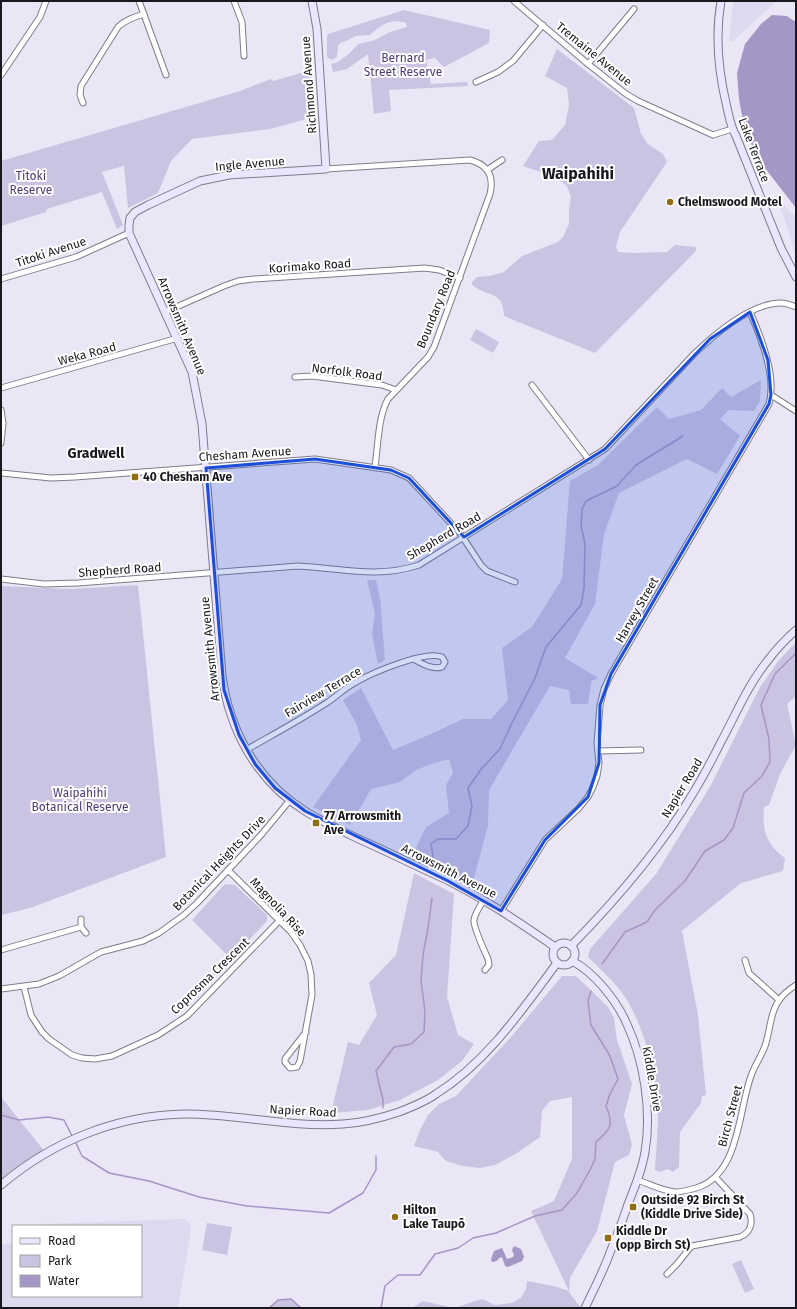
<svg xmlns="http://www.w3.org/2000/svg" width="797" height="1309" font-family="'Fira Sans',sans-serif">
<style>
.built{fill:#dfd9ef}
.green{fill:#cbc3e2}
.water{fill:#a496c5}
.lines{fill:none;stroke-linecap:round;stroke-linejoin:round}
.stream{stroke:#a496c5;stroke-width:1.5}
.street-casing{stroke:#7f7c89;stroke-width:7}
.secondary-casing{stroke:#7f7c89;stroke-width:9}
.street{stroke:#fff;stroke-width:5}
.secondary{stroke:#ece5fe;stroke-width:7}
.marked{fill:#1d4ed8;fill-opacity:0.2;stroke:#1d4ed8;stroke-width:3;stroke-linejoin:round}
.poi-dot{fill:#8e6f13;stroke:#fff;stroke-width:1.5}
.labels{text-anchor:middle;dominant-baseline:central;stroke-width:4;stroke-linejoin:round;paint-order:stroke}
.street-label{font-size:12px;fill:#1a181e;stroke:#fff}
.park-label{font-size:12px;fill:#4f3b76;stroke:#fff}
.poi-label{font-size:12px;font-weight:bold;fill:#1a181e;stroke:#fff;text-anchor:start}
.quarter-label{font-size:14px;font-weight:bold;fill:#1a181e;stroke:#fff}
.district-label{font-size:16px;font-weight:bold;fill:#1a181e;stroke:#fff}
</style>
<rect width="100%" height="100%" fill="#eae6f5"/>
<g class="built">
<polygon points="733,1 777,1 733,41 729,42"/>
<polygon points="774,195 796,217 796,257 785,220"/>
<polygon points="184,1219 190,1224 191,1231 178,1308 1,1308 1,1245 13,1243 13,1296 141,1296 141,1226 41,1226 43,1224"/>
</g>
<g class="green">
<path d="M404,10l86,20 -1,13 -45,24 -10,-10v1l-8,2 5,24 36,-2 1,4 -79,4 2,21 -17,3 -6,-60 -21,15 -14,3 -2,-8 7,-2 12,-9 8,-9 17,-4 15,-8 17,-5 -1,-4c-16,-5 -24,1 -36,12l-14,1 -10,5 -6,2 -2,3 -1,11 -5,3 -5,-3v-21l1,-2z"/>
<path d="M557,49l77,59 7,26 7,10 15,10 4,8 -47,70 -4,15 2,5 17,1 32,-1 8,-7 21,2v4l-101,102 -91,-37c-1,-26 -15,-18 -32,-31v-3l5,-5 13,-1 14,-4 18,-16 36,-14 5,-5 6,-13v-13l2,-14 -4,-11 -12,-9 -32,-11 16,-25 13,-1 13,-15 4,-20 -2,-17 -22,-12z"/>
<polygon points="311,70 313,106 310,107 309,114 303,120 270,129 192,139 171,161 158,193 128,208 124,166 102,172 123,225 117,229 102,192 47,209 46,212 1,226 1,161 237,92 271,79 273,81"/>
<polygon points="476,329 499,342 493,353 470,340"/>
<polygon points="761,380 760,401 754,411 729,410 720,419 740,436 717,474 687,459 619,493 604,534 595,604 565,658 598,678 592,681 591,683 588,704 571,704 569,690 550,686 489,790 488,825 473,882 413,854 426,827 449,813 446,785 453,773 449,759 434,763 416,770 400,782 371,789 350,825 313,807 361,740 357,725 343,700 361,688 393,750 431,734 463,719 491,719 508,700 502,648 532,627 562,579 570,481 598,465 657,407 669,419 701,410 722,388 731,397"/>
<polygon points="367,580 376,580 380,598 385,660 378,664 372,634 375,614"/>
<polygon points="138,585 166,857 30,908 1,915 1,586 69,589"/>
<path d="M796,642v54l-9,8 9,41 -16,29 -11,31 -5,2c-2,23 2,38 21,51l-2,13 -42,12 -59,48 16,84 8,80 -4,1 -1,7 -21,29 -1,35 -6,5 -5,-3 -8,3 -5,-2c1,-19 3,-39 3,-58 -1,-35 -13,-82 -31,-112 -10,-16 -25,-29 -39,-43l2,-8 66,-75 55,-89 49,-98 19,-27z"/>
<polygon points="414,873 454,894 447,997 458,1035 474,1044 462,1061 438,1080 400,1100 368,1110 331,1113 348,1042 359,1045 377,1015 369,983 396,955"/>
<polygon points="225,884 235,885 267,915 267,921 231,959 192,920"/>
<polygon points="562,976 576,976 608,1007 614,1018 617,1040 632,1084 624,1115 632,1145 629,1155 615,1162 597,1231 570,1278 569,1292 581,1308 454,1308 482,1299 495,1305 512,1303 521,1298 526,1289 527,1281 553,1286 569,1291 531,1211 554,1201 572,1159 572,1097 550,1101 542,1111 540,1137 517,1153 495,1165 480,1168 463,1166 446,1161 438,1152 414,1146 420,1130 428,1115 439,1104 456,1096 511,1037"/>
<polygon points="1,1097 45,1152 1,1185"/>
<polygon points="207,1223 232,1227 227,1255 202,1250"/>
<polygon points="741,1260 754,1289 745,1293 732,1264"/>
<polygon points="291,1299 301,1308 269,1308 278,1300"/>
<polygon points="423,1301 454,1308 412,1308"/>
</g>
<g class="water">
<polygon points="772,15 787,16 794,21 796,19 796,208 761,163 745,131 739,99 737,73 745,44 761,24"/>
<polygon points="514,1246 521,1249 524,1257 522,1261 508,1267 505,1266 502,1257 498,1259 498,1260 494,1262 492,1262 491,1259 494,1251 502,1248 507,1259 513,1257 514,1255 512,1250"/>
</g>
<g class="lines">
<g class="stream">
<polyline points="433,857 431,844 438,839 456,839 468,826 472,806 468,788 482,768 500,749 512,723 535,678 546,647 581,605 584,588 585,544 581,525 582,509 586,501 617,486 636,465 683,436"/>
<polyline points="602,964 625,932 647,922 655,910 685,881 705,851 724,840 733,828 744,793 762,776 770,762 769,739 761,705 775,674 796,653"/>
<polyline points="383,1108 383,1100 376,1071 394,1047 411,1044 424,1032 425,1011 421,981 423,955 428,928 432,898"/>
<polyline points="1,1115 19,1120 48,1117 64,1120 72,1136"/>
<polyline points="75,1141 82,1156 109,1173 149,1181 199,1197 247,1206 329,1213 363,1193 376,1170 376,1156"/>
<polyline points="269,1308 278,1300 291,1299 301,1308"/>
<path d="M381,1308l4,-22 13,-11h22l15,-21 23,-6 15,-10 23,-5 39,-17 27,-6 15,-17 14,-25 4,-9 1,-17c15,-13 18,-17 10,-36l4,-12 8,-15 -8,-23 -19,-31 -3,-24 3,-10"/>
</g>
<defs>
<g id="street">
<polyline points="139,1 166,75"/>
<polyline points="234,1 242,22 244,56"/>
<polyline points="514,1 588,64 626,94 638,101 713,135 732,129"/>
<polyline points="588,64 634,9"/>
<polyline points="1,75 40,17 46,1"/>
<polyline points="476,82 498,72 513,61 543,25"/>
<path d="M83,103l-3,-8 1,-9 37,-59c7,-7 16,-10 26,-13"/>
<path d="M326,169l144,-9c19,5 24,17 20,34l-56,153 -6,10 -40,42c-10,18 -10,47 -13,68"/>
<polyline points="487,170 502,160"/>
<polyline points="1,279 76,257 129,233"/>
<polyline points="165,312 224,286 238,281 253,279 425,268 439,270 460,278"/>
<polyline points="295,377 312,376 382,385 396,390"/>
<polyline points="532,385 589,460"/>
<polyline points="1,388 178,338"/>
<polyline points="771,395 796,411"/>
<polyline points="1,410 3,423 1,443"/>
<polyline points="1,473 51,478 75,477 315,459 391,470 409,478 460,533 481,565 487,571 515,582"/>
<path d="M1,579l43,5 34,-1 220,-17c43,2 78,13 121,-1l186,-116 90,-96c21,-20 56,-50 86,-50 5,0 10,2 15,4"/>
<path d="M246,750c28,-16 56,-31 82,-48 10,-7 18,-15 28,-20 16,-9 69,-32 86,-25l3,5 -3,5c-11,3 -20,-4 -29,-8"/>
<polyline points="598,751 641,750"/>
<polyline points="228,870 291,932 300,945 308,961 311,974 312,995 300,1061 297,1067 290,1068 285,1062 285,1059 306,1032"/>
<path d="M484,900c-4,6 -9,13 -10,20 -1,7 11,32 14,39l1,6 -4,5"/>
<path d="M501,911l44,-71 33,-31 10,-12 5,-10 4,-11 2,-13 -2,-20 3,-38 4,-16 7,-15 158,-270c8,-27 -8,-67 -19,-92"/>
<polyline points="81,927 81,919"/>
<polyline points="1,950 81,927 86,933"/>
<polyline points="745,960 749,973 779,1000"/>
<polyline points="24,987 31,1015 42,1032 49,1039 72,1055 82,1058 95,1059 112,1056 158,1035 187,1016 280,920"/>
<polyline points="1,989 39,984 59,976 101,952 143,941 159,933 184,915 197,903 261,835 290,800"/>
<path d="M637,1180c13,4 25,11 38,12 7,0 14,-2 21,-4 44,-13 42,-77 55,-112 4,-12 12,-22 15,-33 4,-14 5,-33 14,-44 4,-6 10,-10 16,-14"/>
<path d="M667,1274l10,-10 12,-15 3,-3 48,-9c10,-4 13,-13 10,-23l-34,-36"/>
</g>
<g id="secondary">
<path d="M312,1l5,28 9,140 -97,6 -29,6 -52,24 -13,7 -5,6 -1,7v8l63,139 10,52 20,251c7,55 35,106 83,136 17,11 37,20 56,29 29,13 57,27 86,40 38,19 73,43 108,67"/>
<path d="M721,1c-6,35 -3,68 5,102 3,12 4,23 10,33l45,112 15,29"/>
<circle cx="564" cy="954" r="11"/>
<path d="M571,946c45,-46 88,-95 121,-151 11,-18 21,-37 30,-55 15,-28 27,-57 47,-81 8,-11 17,-20 27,-29"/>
<path d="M572,961c22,11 44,39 54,61 18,38 26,88 19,130 -3,18 -10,35 -17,52 -5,16 -11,31 -17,46 -7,20 -17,39 -26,58"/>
<path d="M1,1185c52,-44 116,-70 185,-71 52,0 104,14 157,10 19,-1 38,-6 56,-12 13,-5 26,-10 37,-18 51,-32 86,-84 121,-131"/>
</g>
</defs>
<use href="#street" class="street-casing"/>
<use href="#secondary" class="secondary-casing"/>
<use href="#street" class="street"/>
<use href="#secondary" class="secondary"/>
</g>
<path class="marked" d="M750,312l18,48 3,35 -2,9 -158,270 -11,31 -1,58 -11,34 -43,43 -44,71 -53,-30 -143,-70 -30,-23 -20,-24 -16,-29 -15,-45 -18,-222 109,-9 76,11 18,8 55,59 141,-88 105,-110z"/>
<g class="poi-dot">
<circle cx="670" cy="202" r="4"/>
<rect x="131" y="473" width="8" height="8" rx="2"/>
<rect x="312" y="819" width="8" height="8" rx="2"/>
<rect x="629" y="1203" width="8" height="8" rx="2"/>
<circle cx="395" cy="1217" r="4"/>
<rect x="604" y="1234" width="8" height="8" rx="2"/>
</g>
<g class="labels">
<g class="street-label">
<text transform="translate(594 54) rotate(39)">Tremaine Avenue</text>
<text transform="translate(309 85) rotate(-94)">Richmond Avenue</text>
<text transform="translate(754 150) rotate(69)">Lake Terrace</text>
<text transform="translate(250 164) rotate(-5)">Ingle Avenue</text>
<text transform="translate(51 252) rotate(-18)">Titoki Avenue</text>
<text transform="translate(310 266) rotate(-4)">Korimako Road</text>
<text transform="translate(436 309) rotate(-68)">Boundary Road</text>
<text transform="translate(182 326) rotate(67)">Arrowsmith Avenue</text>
<text transform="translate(87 354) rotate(-15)">Weka Road</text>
<text transform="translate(347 372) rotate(7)">Norfolk Road</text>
<text transform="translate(245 454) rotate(-4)">Chesham Avenue</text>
<text transform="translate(444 536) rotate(-30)">Shepherd Road</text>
<text transform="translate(120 570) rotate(-4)">Shepherd Road</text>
<text transform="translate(637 610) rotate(-60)">Harvey Street</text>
<text transform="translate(210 649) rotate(-96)">Arrowsmith Avenue</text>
<text transform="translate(323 692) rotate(-31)">Fairview Terrace</text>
<text transform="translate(682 788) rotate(-59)">Napier Road</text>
<text transform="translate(219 863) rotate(-46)">Botanical Heights Drive</text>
<text transform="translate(449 871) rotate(27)">Arrowsmith Avenue</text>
<text transform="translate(278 907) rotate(47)">Magnolia Rise</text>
<text transform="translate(210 976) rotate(-44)">Coprosma Crescent</text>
<text transform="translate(652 1079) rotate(80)">Kiddle Drive</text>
<text transform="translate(303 1111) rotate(3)">Napier Road</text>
<text transform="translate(730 1116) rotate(-75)">Birch Street</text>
</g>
<g class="park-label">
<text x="403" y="58">Bernard<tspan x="403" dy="14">Street Reserve</tspan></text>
<text x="31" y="176">Titoki<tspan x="31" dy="14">Reserve</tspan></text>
<text x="80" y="793">Waipahihi<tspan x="80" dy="14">Botanical Reserve</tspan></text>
</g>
<g class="poi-label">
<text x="678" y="202">Chelmswood Motel</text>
<text x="143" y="477">40 Chesham Ave</text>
<text x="324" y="816">77 Arrowsmith<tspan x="324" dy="14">Ave</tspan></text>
<text x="641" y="1200">Outside 92 Birch St<tspan x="641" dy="14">(Kiddle Drive Side)</tspan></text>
<text x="403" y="1210">Hilton<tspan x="403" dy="14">Lake Taupō</tspan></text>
<text x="616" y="1231">Kiddle Dr<tspan x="616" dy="14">(opp Birch St)</tspan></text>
</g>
<g class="quarter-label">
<text x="96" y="453">Gradwell</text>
</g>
<g class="district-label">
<text x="578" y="173">Waipahihi</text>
</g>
</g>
<rect width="797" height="1309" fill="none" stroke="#1a181e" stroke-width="4"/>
<rect x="12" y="1225" width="130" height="72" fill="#ffffff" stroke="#a3a3a5"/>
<rect x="20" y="1238" width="20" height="6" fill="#ece5fe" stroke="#a3a3a5"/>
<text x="48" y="1245" font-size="12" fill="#1a181e">Road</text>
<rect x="20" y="1255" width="20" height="12" fill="#cbc3e2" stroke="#a3a3a5"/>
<text x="48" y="1265" font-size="12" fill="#1a181e">Park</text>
<rect x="20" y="1275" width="20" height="12" fill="#a496c5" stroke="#a3a3a5"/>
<text x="48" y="1285" font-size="12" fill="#1a181e">Water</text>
</svg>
